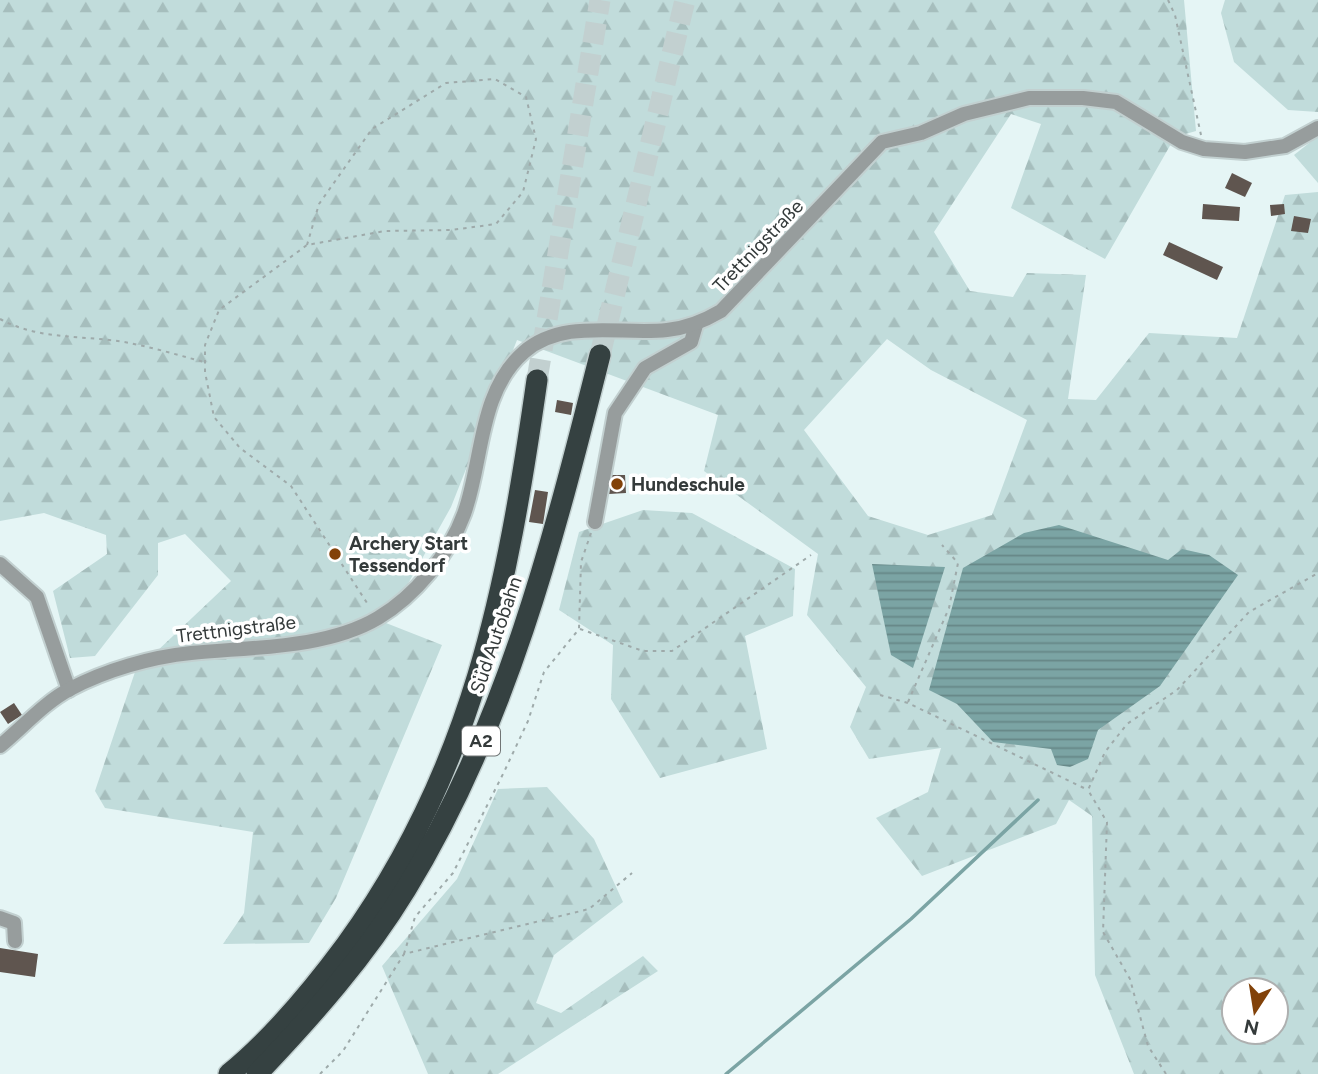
<svg xmlns="http://www.w3.org/2000/svg" width="1318" height="1074" font-family="Figtree,sans-serif">
<style>
.forest{fill:url(#forest-firs);fill-rule:evenodd}
.garden{fill:#c1dcdb}
.water{fill:url(#water-rules)}
.lines{fill:none;stroke-linecap:round;stroke-linejoin:round}
.stream{stroke:#7ba4a4;stroke-width:3.5}
.building{fill:#5f554f}
.highway-tunnel{stroke:#c2d0d0;stroke-width:21;stroke-dasharray:21 10;stroke-linecap:butt}
.minor-casing{stroke:#c2d0d0;stroke-width:18}
.highway-casing{stroke:#c2d0d0;stroke-width:24}
.path{stroke:#9eaaaa;stroke-width:2;stroke-dasharray:3.5 5;stroke-linecap:butt}
.minor{stroke:#979d9d;stroke-width:14}
.highway{stroke:#354141;stroke-width:21}
.poi-dot{fill:#824209;stroke:#fff;stroke-width:2.5}
.labels{text-anchor:middle;dominant-baseline:central;stroke-width:7;stroke-linejoin:round;paint-order:stroke}
.shield{fill:#fff;stroke:#717575;stroke-width:2}
.shield-label{font-size:18px;font-weight:bold;fill:#343a3a}
.street-label{font-size:19px;fill:#343a3a;stroke:#fff}
.poi-label{font-size:19px;font-weight:bold;fill:#343a3a;stroke:#fff;text-anchor:start}
</style>
<defs>
<pattern id="forest-firs" width="22" height="20" patternUnits="userSpaceOnUse" patternTransform="scale(1.75)"><rect width="22" height="20" fill="#c1dcdb"/><path d="M5 1l3.5 6h-7zM16 11l3.5 6h-7z" fill="#a6bebd"/></pattern>
<pattern id="water-rules" width="6" height="5" patternUnits="userSpaceOnUse" patternTransform="scale(1.75)"><rect width="6" height="5" fill="#7ba4a4"/><path d="M0 2.5h6" fill="none" stroke="#668787"/></pattern>
</defs>
<rect width="100%" height="100%" fill="#e5f5f5"/>
<g class="forest">
<path d="M0,0h1184l12,131 -21,6 -70,122 -94,-51 30,-84 -30,-10 -77,118 36,59 43,6 14,-24 59,2 -18,124 28,1 53,-67 88,5 48,-143 33,-3v882h-184l-39,-99 -3,-159 -23,-16 -13,24 -134,52 -46,-58 52,-26 13,-44 -72,11 -19,-32 16,-40 -59,-72 11,-61 -114,-83 14,-56 -201,-75 -66,167 -65,116 56,22 -106,253 -27,45 -86,1 21,-31 9,-81 -148,-24 -10,-17 40,-119 96,-91 -46,-47 -27,9v32l-63,81 -25,2 -17,-67 54,-37 -1,-19 -62,-22 -44,8zM887,339l44,31 96,50 -35,95 -64,20 -60,-19 -64,-86zM1234,990h42v42h-42z"/>
<polygon points="1225,0 1318,0 1318,112 1288,110 1234,62 1221,13"/>
<polygon points="643,510 692,513 795,569 793,616 745,636 767,749 660,778 611,699 613,645 559,610 579,532"/>
<polygon points="547,787 594,839 623,902 554,955 536,1003 561,1013 643,956 658,971 498,1074 428,1074 382,966 457,879 498,789"/>
</g>
<polygon class="garden" points="1318,136 1318,183 1294,155"/>
<g class="water">
<polygon points="1059,525 1168,560 1182,549 1209,555 1238,575 1160,686 1098,730 1088,759 1070,767 1057,765 1051,749 993,742 957,704 929,690 963,568 1024,533"/>
<polygon points="872,564 945,567 913,668 891,655"/>
</g>
<g class="lines">
<polyline class="stream" points="726,1074 911,919 1038,800"/>
</g>
<g class="building">
<polygon points="1232,173 1252,183 1245,197 1225,188"/>
<polygon points="1203,204 1240,207 1239,221 1202,219"/>
<polygon points="1284,204 1285,214 1271,216 1270,205"/>
<polygon points="1294,216 1311,219 1308,233 1291,231"/>
<polygon points="1169,242 1223,267 1217,280 1163,255"/>
<polygon points="557,400 573,403 571,415 555,412"/>
<polygon points="609,475 625,475 626,493 609,494"/>
<polygon points="535,490 548,492 543,524 529,522"/>
<polygon points="14,703 22,715 8,724 0,712"/>
<polygon points="0,948 38,954 35,977 0,972"/>
</g>
<g class="lines">
<g class="highway-tunnel">
<polyline points="600,355 685,0"/>
<polyline points="537,380 600,0"/>
</g>
<defs>
<g id="minor">
<polyline points="595,522 615,413 645,368 691,342 696,325"/>
<polyline points="0,564 37,597 69,690"/>
<path d="M0,746c22,-18 45,-44 70,-57 36,-19 81,-32 121,-36 58,-6 135,-4 187,-35 37,-22 71,-63 86,-104 19,-52 14,-122 60,-162 39,-34 96,-17 143,-22 20,-2 37,-9 54,-19l161,-169 39,-9 43,-19 65,-16h54l33,4 66,40 22,7 41,3 40,-6 33,-18"/>
<polyline points="0,918 14,923 15,941"/>
</g>
<g id="highway">
<path d="M229,1074c44,-36 83,-83 117,-129 127,-175 161,-355 191,-565"/>
<path d="M257,1074c55,-58 107,-116 149,-185 100,-163 148,-351 194,-534"/>
</g>
</defs>
<use href="#minor" class="minor-casing"/>
<use href="#highway" class="highway-casing"/>
<g class="path">
<polyline points="1168,0 1175,15 1201,135"/>
<polyline points="307,245 319,204 372,129 446,83 495,79 526,97 536,139 523,192 496,224 451,230 385,231 307,245 219,310 205,345 205,372 214,417 240,448 291,486 369,606"/>
<path d="M0,319c39,21 81,16 124,23 27,5 54,13 80,20"/>
<polyline points="580,629 643,651 672,651 811,555"/>
<polyline points="880,695 908,703 1088,790"/>
<polyline points="908,702 949,608 958,563 942,545"/>
<polyline points="404,954 415,917 453,873 504,772 528,721 544,672 579,629 581,562 591,533"/>
<polyline points="320,1074 343,1051 404,954 589,909 632,873"/>
<polyline points="1166,1074 1148,1046 1130,979 1103,932 1107,822 1088,790 1105,752 1127,724 1177,690 1249,612 1318,573"/>
</g>
<use href="#minor" class="minor"/>
<use href="#highway" class="highway"/>
</g>
<g class="poi-dot">
<circle cx="617" cy="484" r="7"/>
<circle cx="335" cy="554" r="7"/>
</g>
<g class="labels">
<rect class="shield" x="462" y="726.5" width="38" height="29" rx="5"/>
<g class="shield-label">
<text x="481" y="741">A2</text>
</g>
<g class="street-label">
<text transform="translate(758 246) rotate(-46)">Trettnigstraße</text>
<text transform="translate(236 629) rotate(-7)">Trettnigstraße</text>
<text transform="translate(496 635) rotate(-71)">Süd Autobahn</text>
</g>
<g class="poi-label">
<text x="631" y="484">Hundeschule</text>
<text x="349" y="543">Archery Start<tspan x="349" dy="22">Tessendorf</tspan></text>
</g>
</g>
<g transform="translate(1255 1011) rotate(192)"><circle r="33" fill="#ffffff" stroke="#aeb0b0" stroke-width="2"/>
<path d="M0-5L12 26L0 18L-12 26Z" fill="#824209"/>
<text y="-10" font-size="19" font-weight="bold" text-anchor="middle" fill="#343a3a">N</text>
</g>
</svg>
